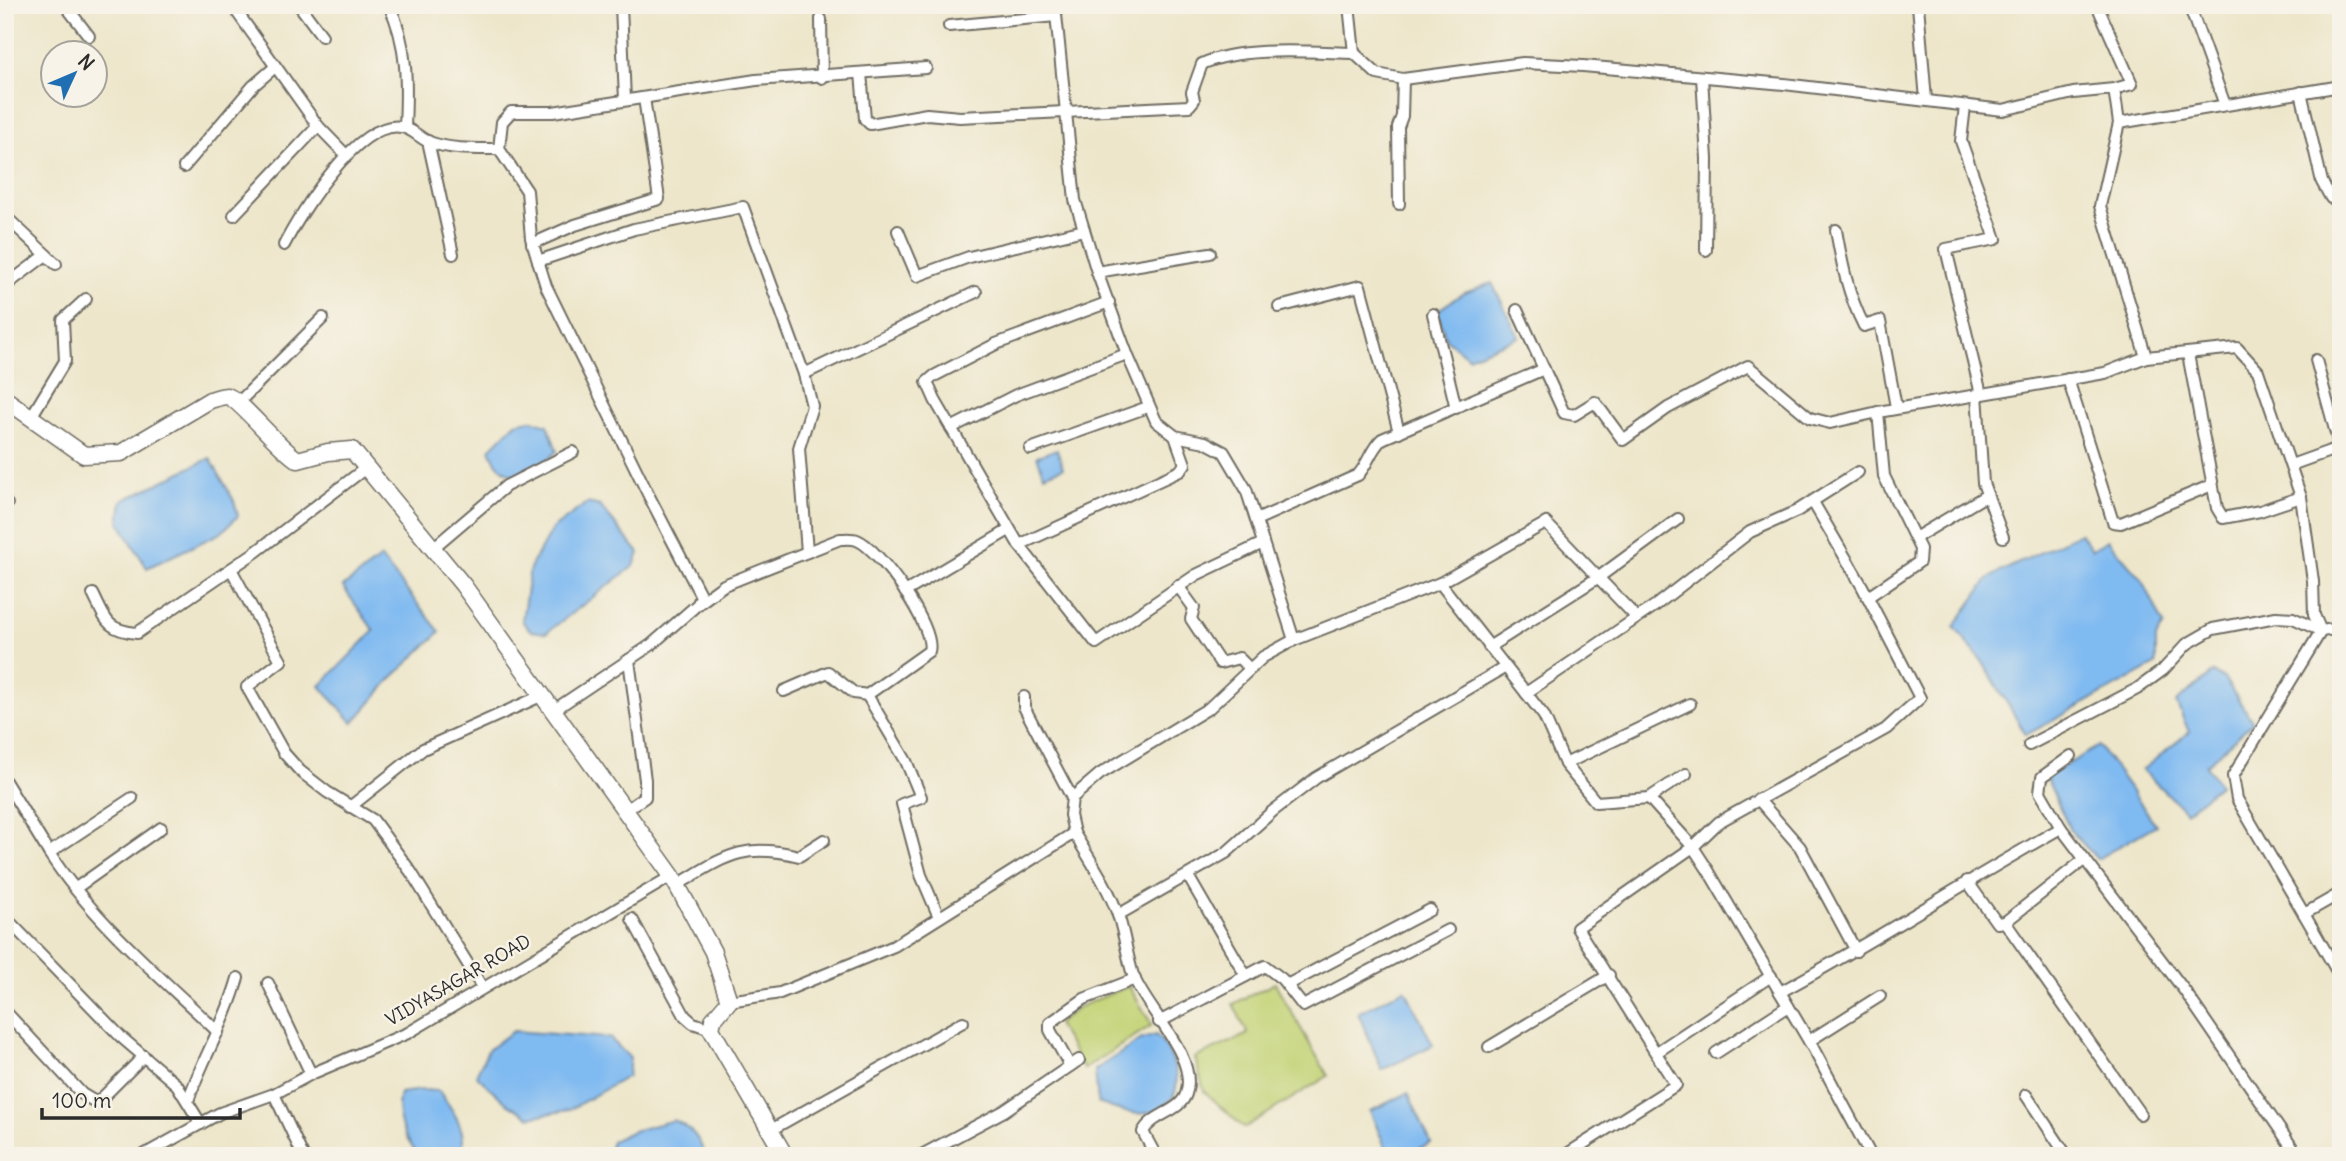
<svg xmlns="http://www.w3.org/2000/svg" width="2346" height="1161" font-family="Delius,sans-serif">
<style>
.green{fill:#c3d376;stroke:#777f50;stroke-width:2}
.water{fill:#7fbaf1;stroke:#55728e;stroke-width:2}
.lines{fill:none;stroke-linecap:round;stroke-linejoin:round}
.street-casing{stroke:#6f6c63;stroke-width:14}
.secondary-casing{stroke:#6f6c63;stroke-width:19}
.street{stroke:#fff;stroke-width:10}
.secondary{stroke:#fff;stroke-width:16}
.labels{text-anchor:middle;dominant-baseline:central;stroke-width:5;stroke-linejoin:round;paint-order:stroke}
.street-label{font-size:18px;fill:#2b2b2b;stroke:#f7f3e8}
</style>
<rect width="100%" height="100%" fill="#f7f3e8"/>
<filter id="ink" filterUnits="userSpaceOnUse"><feTurbulence type="fractalNoise" baseFrequency=".0143" numOctaves="2"/><feDisplacementMap in="SourceGraphic" scale="14" xChannelSelector="R" yChannelSelector="G"/><feConvolveMatrix kernelMatrix="1 2 1 2 8 2 1 2 1" color-interpolation-filters="sRGB"/></filter>
<filter id="wash" filterUnits="userSpaceOnUse"><feTurbulence type="fractalNoise" baseFrequency=".00686" numOctaves="4" result="noise"/><feDisplacementMap in="SourceGraphic" scale="28" xChannelSelector="R" yChannelSelector="G"/><feGaussianBlur stdDeviation="1.57" result="paint"/><feColorMatrix in="noise" values="0 0 0 0 0 0 0 0 0 0 0 0 0 0 0 0 0 1.4 0 .05"/><feComposite in="paint" operator="in"/></filter>
<g filter="url(#wash)">
<rect width="100%" height="100%" fill="#ede6ca"/>
<g class="green">
<polygon points="1275,983 1328,1076 1244,1128 1204,1091 1195,1058 1248,1034 1233,1004"/>
<polygon points="1129,986 1152,1025 1084,1069 1057,1024 1081,1006"/>
</g>
<g class="water">
<polygon points="1492,283 1519,337 1468,357 1446,339 1437,311 1462,294"/>
<path d="M530,420l18,5 9,26 -8,8 -34,17c-14,-6 -21,-13 -25,-27l26,-26z"/>
<polygon points="1057,449 1063,468 1044,475 1037,456"/>
<polygon points="210,458 234,501 238,516 221,533 147,568 119,522 122,501"/>
<polygon points="587,503 600,506 639,553 634,566 546,633 531,631 522,621 530,568 552,529"/>
<polygon points="2080,533 2092,549 2108,540 2143,581 2164,625 2156,638 2156,665 2026,735 1982,661 1954,627 1990,577"/>
<polygon points="381,558 440,632 392,678 353,723 320,686 374,631 343,587"/>
<polygon points="2213,673 2224,678 2253,722 2206,765 2219,785 2186,812 2142,770 2189,732 2176,702"/>
<polygon points="2099,746 2156,825 2097,859 2070,830 2046,777"/>
<polygon points="1405,989 1433,1045 1382,1070 1358,1013"/>
<polygon points="513,1031 610,1038 630,1058 628,1076 569,1110 530,1117 505,1102 476,1075 488,1050"/>
<path d="M1156,1035c23,23 35,71 -9,78 -15,3 -35,-5 -49,-10l-3,-33 47,-31z"/>
<path d="M422,1090l17,1c14,20 30,39 22,65h-42c-15,-18 -25,-40 -19,-63z"/>
<polygon points="1408,1093 1431,1143 1404,1156 1389,1156 1370,1111"/>
<path d="M674,1120c18,9 25,17 31,36h-98l5,-15 21,-10z"/>
</g>
</g>
<g filter="url(#ink)">
<g class="lines">
<defs>
<g id="street">
<polyline points="65,5 89,36"/>
<polyline points="232,5 318,126 347,156"/>
<polyline points="299,5 322,36"/>
<path d="M389,5c19,39 18,80 16,122"/>
<polyline points="621,5 625,100"/>
<polyline points="1055,5 1075,200 1097,272 1127,354 1156,421 1175,436 1205,442 1224,452 1246,489 1294,640"/>
<polyline points="1349,5 1354,53"/>
<polyline points="1918,5 1926,100"/>
<polyline points="2097,5 2132,84 2114,89"/>
<polyline points="2189,5 2225,105"/>
<polyline points="821,19 822,78"/>
<polyline points="949,26 1056,16"/>
<path d="M861,73l4,46 5,5 57,-10 33,3 229,-11 5,-6 -2,-8 10,-28c41,-18 107,-12 152,-11l23,21 26,5 120,-16 60,3 201,18 219,26 70,-17 41,-4 5,34 -19,83 46,151 91,-9 21,23 43,126 12,84 1,34 7,16 20,-3"/>
<polyline points="1702,77 1707,159 1706,250"/>
<polyline points="2301,92 2322,182 2331,198 2341,197"/>
<polyline points="1965,106 1961,141 1996,239 1946,249 1981,394"/>
<polyline points="2119,123 2341,86"/>
<polyline points="428,141 453,254"/>
<polyline points="184,167 253,86 275,67"/>
<polyline points="1399,204 1398,127 1402,116 1403,79"/>
<polyline points="234,215 318,126"/>
<polyline points="5,216 56,264"/>
<path d="M1836,230c6,34 12,65 28,96l16,-5 16,86"/>
<polyline points="898,231 917,276 969,257 1084,230"/>
<polyline points="532,244 575,225 659,199 644,98"/>
<path d="M284,245c17,-33 74,-125 117,-118 11,1 18,11 28,15 23,8 46,7 70,7"/>
<polyline points="538,261 634,229 743,207 804,374 812,406 799,448 807,552"/>
<polyline points="1097,272 1210,253"/>
<polyline points="5,286 46,255"/>
<polyline points="1109,302 996,344 934,376 927,382 935,400 1019,545 1096,643 1196,575 1263,543"/>
<polyline points="1279,307 1360,286 1399,432"/>
<polyline points="1517,310 1564,413 1574,415 1595,402 1623,440 1668,408 1748,366 1810,418 1830,423 1878,412 1884,476 1920,549 1919,562 1868,597"/>
<polyline points="1433,314 1456,408"/>
<polyline points="2188,354 2217,508 2223,518 2260,511 2301,497"/>
<polyline points="2316,360 2341,452"/>
<polyline points="804,374 976,292"/>
<polyline points="2068,379 2113,522 2121,523 2212,485"/>
<polyline points="1977,394 1983,483 2003,537"/>
<polyline points="239,402 323,318"/>
<polyline points="1878,412 2105,373 2146,357"/>
<polyline points="31,417 65,361 63,320 86,299"/>
<polyline points="951,428 1016,395 1127,354"/>
<polyline points="1030,449 1148,407"/>
<polyline points="2291,465 2341,447"/>
<polyline points="5,503 7,504"/>
<path d="M1256,520l102,-45c11,-12 12,-25 24,-36l162,-70"/>
<polyline points="1915,538 1987,495"/>
<polyline points="1019,545 1180,471 1185,464 1175,436"/>
<polyline points="433,548 506,486 573,452"/>
<polyline points="231,569 281,661 247,687 284,753 300,771 327,792 373,820 411,872 482,987"/>
<polyline points="1440,583 1546,523 1637,618"/>
<polyline points="1178,586 1194,608 1191,619 1220,663 1239,658 1250,669"/>
<polyline points="905,592 1009,530"/>
<path d="M93,594c13,26 13,36 44,39l120,-82 110,-84"/>
<path d="M698,604l26,-19 116,-46c5,0 12,-1 17,1 23,9 79,88 72,111l-62,44 -13,-2 -26,-21 -44,19"/>
<polyline points="1489,647 1599,577 1678,519"/>
<polyline points="1526,693 1656,605 1750,532 1797,511 1858,472"/>
<polyline points="867,695 906,761 921,797 902,804 921,875 939,917"/>
<polyline points="1024,697 1024,707 1072,798"/>
<polyline points="554,710 651,645 698,604 701,596 650,498 546,286 531,238 527,191 499,149 502,122 511,112 553,112 756,80 926,68"/>
<polyline points="2029,745 2137,689 2163,670 2187,644 2213,629 2276,617 2293,618 2321,631 2233,776 2237,799 2304,914"/>
<polyline points="1565,764 1690,704"/>
<polyline points="5,781 49,853"/>
<path d="M132,798l-83,55c44,68 111,123 169,179"/>
<polyline points="1649,798 1686,774"/>
<polyline points="1758,799 1800,847 1856,951"/>
<polyline points="350,807 423,749 543,695"/>
<polyline points="626,810 645,797 645,780 629,660"/>
<polyline points="2061,828 2040,792 2042,777 2071,756"/>
<path d="M1074,833c16,27 35,54 45,85 6,19 8,38 14,57 12,34 66,81 53,119 -6,18 -34,20 -43,38l13,24"/>
<polyline points="2085,859 2005,922 2140,1114"/>
<polyline points="1188,876 1246,976"/>
<polyline points="1967,881 1997,923 2005,922"/>
<path d="M677,885c48,-28 64,-43 122,-29l25,-16"/>
<polyline points="76,888 161,828"/>
<polyline points="2341,893 2304,914 2341,978"/>
<polyline points="1118,915 1226,853 1273,811 1316,778 1504,668"/>
<polyline points="5,917 121,1037 177,1085 201,1124"/>
<polyline points="632,919 685,1016 693,1023 711,1029"/>
<polyline points="268,983 311,1074"/>
<polyline points="1287,985 1430,910"/>
<path d="M1780,992c95,-51 186,-111 281,-164l123,162 114,166"/>
<polyline points="729,1001 780,993 894,946 1074,833 1070,815 1072,798 1100,774 1209,708 1263,657 1294,640 1440,583 1544,716 1565,764 1596,802 1649,798 1693,847 1708,870 1813,1048 1871,1156"/>
<polyline points="5,1011 82,1094 97,1103 144,1056"/>
<polyline points="1159,1022 1265,966 1282,979 1303,1006 1448,930"/>
<polyline points="1809,1041 1880,996"/>
<polyline points="1489,1047 1609,975"/>
<polyline points="1657,1052 1771,976"/>
<polyline points="1716,1053 1788,1006"/>
<polyline points="1070,1066 1050,1030 1050,1023 1084,999 1135,979"/>
<polyline points="274,1094 303,1156"/>
<polyline points="2026,1095 2067,1156"/>
<path d="M188,1101c14,-42 38,-79 50,-123"/>
<polyline points="769,1131 963,1022"/>
<polyline points="142,1156 220,1113 274,1094 311,1074 408,1033 672,876"/>
<polyline points="920,1156 1004,1111 1079,1060"/>
<polyline points="1564,1156 1676,1085 1577,928 1693,847 1719,822 1886,729 1920,698 1862,586 1813,502"/>
</g>
<path id="secondary" d="M5,399l79,56 37,-2 89,-53c4,-1 12,-4 17,-4 12,2 52,53 71,64l30,-8 24,-2 111,135 209,291 41,76 16,49 -16,19 -2,9 74,127"/>
</defs>
<use href="#street" class="street-casing"/>
<use href="#secondary" class="secondary-casing"/>
<use href="#street" class="street"/>
<use href="#secondary" class="secondary"/>
</g>
</g>
<g class="labels">
<g class="street-label">
<text transform="translate(458 980) rotate(-30)">VIDYASAGAR ROAD</text>
</g>
</g>
<rect width="2346" height="1161" fill="none" stroke="#f7f3e8" stroke-width="28"/>
<g transform="translate(74 74) rotate(46)"><circle r="33" fill="#f7f3e8" stroke="#a5a39c" stroke-width="2"/>
<path d="M0-5L12 26L0 18L-12 26Z" fill="#1f6fb2"/>
<text y="-10" font-size="19" font-weight="bold" text-anchor="middle" fill="#2b2b2b">N</text>
</g>
<path d="M42 1108v10h198v-10" fill="none" stroke="#2b2b2b" stroke-width="3.5"/>
<text x="52" y="1108" font-size="21" fill="#2b2b2b" stroke="#f7f3e8" stroke-width="5" paint-order="stroke">100 m</text>
</svg>
